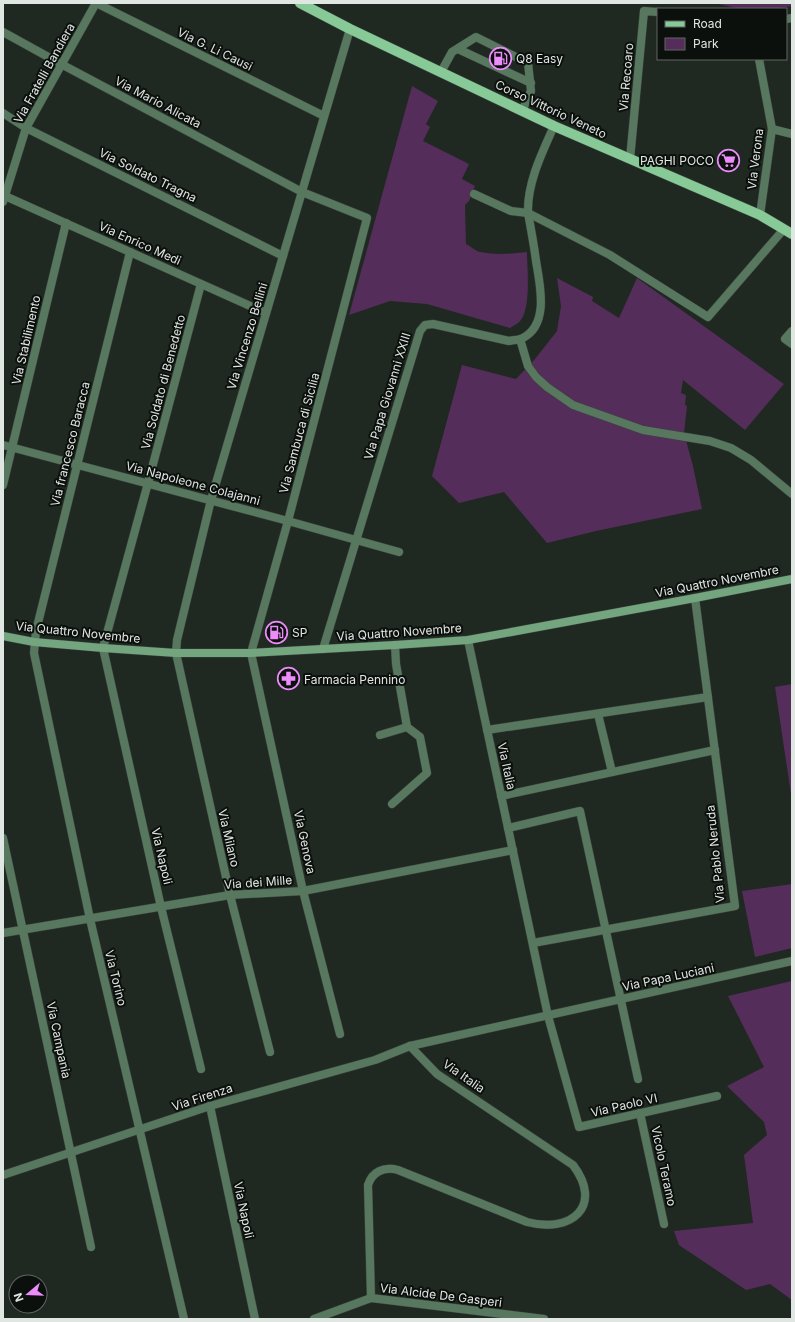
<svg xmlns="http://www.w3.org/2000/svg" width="795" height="1322" font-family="Inter,sans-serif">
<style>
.green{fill:#552d5a}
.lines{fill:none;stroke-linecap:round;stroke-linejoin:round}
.lane-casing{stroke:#3a433c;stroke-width:9}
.street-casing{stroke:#3a433c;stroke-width:9}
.secondary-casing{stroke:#3a433c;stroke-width:9}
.primary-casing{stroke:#3a433c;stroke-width:11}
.lane{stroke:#58775f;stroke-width:8}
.street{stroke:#58775f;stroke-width:8}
.secondary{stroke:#73a57f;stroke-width:8}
.primary{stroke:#87c997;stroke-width:10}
.labels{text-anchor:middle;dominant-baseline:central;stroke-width:4;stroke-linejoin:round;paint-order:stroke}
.street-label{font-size:12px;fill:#e0e6e1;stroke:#0c100d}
.poi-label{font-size:12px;fill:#e0e6e1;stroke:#0c100d;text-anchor:start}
</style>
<rect width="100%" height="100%" fill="#1f2921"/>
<g class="green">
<polygon points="714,3 792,3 792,6 774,9 741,9"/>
<path d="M412,86l26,15 -12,23 4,3 -7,14 46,23 -7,15 13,7 -6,15 -4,4 1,39c5,2 9,7 14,8 16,3 30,2 47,0 0,16 5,61 -9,71 -2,2 -6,3 -8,5l-83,-24 -37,-3 -41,14z"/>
<polygon points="557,278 593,297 592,301 619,318 637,278 784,384 745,430 683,380 681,393 686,395 685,405 687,406 684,433 693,466 702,509 596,531 547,543 504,492 459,503 432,476 462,365 516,379 535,359 557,331 561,306"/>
<polygon points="792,684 792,801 775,687"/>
<polygon points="792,884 792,948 755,957 742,891"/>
<polygon points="792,981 792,1300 770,1284 746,1290 679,1245 674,1231 753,1223 744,1155 767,1135 764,1122 727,1086 764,1067 728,996"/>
</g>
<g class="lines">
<defs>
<g id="lane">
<polyline points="458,49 531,83"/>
<polyline points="441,72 452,52 476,37 528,63 531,91 522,111"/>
</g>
<g id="street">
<polyline points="96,3 324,116"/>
<polyline points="786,19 792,18"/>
<polyline points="3,32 61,64 302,192 367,218 288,521 251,653 303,891 340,1034"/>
<polyline points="759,59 772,129 760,215"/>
<polyline points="3,113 26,128 283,256"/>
<polyline points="772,129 792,134"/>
<polyline points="630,159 644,11 658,12"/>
<polyline points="474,194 511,211 528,213 610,255 708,317 784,229"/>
<polyline points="5,196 266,313"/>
<polyline points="3,202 26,128 96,3"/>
<polyline points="130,252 36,631 34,653 90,919 184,1319"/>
<polyline points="792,331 785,339 792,344"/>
<polyline points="520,339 528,366 536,377 547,387 573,405 643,430 710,441 731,448 751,460 792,494"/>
<polyline points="3,445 288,521 399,552"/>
<polyline points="3,485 66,223"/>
<polyline points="468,640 548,1016 579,1127 717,1096"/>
<path d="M323,649l97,-318 5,-6 8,-1 76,17c4,-1 9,-1 12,-2 29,-13 19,-54 15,-78 -2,-16 -5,-32 -8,-48 -1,-30 14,-60 26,-87"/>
<polyline points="598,714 612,772"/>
<polyline points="487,730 708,697"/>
<polyline points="380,735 407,727"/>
<polyline points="501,796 715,750"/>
<polyline points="392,804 427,773 420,737 407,727 396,664 395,645"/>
<polyline points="508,828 580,811 638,1079"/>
<polyline points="3,838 91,1247"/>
<polyline points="3,933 230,895 303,891 513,850"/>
<polyline points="533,943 735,906 695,598"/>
<polyline points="270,1052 230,895 176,653 177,640 211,500 350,29"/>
<polyline points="201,1069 161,907 103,648 148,483 201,284"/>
<polyline points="210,1106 255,1319"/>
<polyline points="640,1113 664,1224"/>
<polyline points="3,1175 210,1106 375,1060 410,1046 792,961"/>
<path d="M371,1298l-3,-113c4,-13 16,-19 30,-15l129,52c44,12 77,-16 46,-57l-136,-91 -27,-28"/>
<polyline points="314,1319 371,1298 544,1319"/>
</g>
<polyline id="secondary" points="3,636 34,642 103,648 176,653 251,653 395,645 468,640 695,598 792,579"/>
<polyline id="primary" points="300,3 350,29 554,126 760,215 792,234"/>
</defs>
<use href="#lane" class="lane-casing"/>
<use href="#street" class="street-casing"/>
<use href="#secondary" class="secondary-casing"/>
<use href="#primary" class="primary-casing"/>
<use href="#lane" class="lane"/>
<use href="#street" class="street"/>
<use href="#secondary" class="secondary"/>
<use href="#primary" class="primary"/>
</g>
<defs>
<symbol id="fuel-ring" viewBox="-11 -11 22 22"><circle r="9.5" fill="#0c100d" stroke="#ec8cfa" stroke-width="1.5"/><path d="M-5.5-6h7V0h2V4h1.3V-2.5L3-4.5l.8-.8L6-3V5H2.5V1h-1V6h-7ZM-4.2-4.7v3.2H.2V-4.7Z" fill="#ec8cfa"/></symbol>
<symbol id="supermarket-ring" viewBox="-11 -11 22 22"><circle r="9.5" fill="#0c100d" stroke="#ec8cfa" stroke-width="1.5"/><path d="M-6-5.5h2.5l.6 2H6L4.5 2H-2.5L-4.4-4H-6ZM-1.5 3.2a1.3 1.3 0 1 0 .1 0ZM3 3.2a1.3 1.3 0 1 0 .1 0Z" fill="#ec8cfa"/></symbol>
<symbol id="pharmacy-ring" viewBox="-11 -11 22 22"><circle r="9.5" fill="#0c100d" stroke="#ec8cfa" stroke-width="1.5"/><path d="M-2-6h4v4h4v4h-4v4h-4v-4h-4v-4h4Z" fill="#ec8cfa"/></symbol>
</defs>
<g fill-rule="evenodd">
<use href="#fuel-ring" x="488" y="46" width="25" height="25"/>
<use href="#supermarket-ring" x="716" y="148" width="25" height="25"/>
<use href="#fuel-ring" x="264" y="620" width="25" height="25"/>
<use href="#pharmacy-ring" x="276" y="666" width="25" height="25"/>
</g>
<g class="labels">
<g class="street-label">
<text transform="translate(215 49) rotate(26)">Via G. Li Causi</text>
<text transform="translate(44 73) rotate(-61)">Via Fratelli Bandiera</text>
<text transform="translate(626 77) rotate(-85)">Via Recoaro</text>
<text transform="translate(158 102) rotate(28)">Via Mario Alicata</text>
<text transform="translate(551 109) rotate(25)">Corso Vittorio Veneto</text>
<text transform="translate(755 159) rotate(-83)">Via Verona</text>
<text transform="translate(148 175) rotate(26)">Via Soldato Tragna</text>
<text transform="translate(140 243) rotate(24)">Via Enrico Medi</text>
<text transform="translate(247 336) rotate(-73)">Via Vincenzo Bellini</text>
<text transform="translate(26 340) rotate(-77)">Via Stabilimento</text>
<text transform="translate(163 382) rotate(-75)">Via Soldato di Benedetto</text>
<text transform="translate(387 396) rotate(-73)">Via Papa Giovanni XXIII</text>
<text transform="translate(299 433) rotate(-75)">Via Sambuca di Sicilia</text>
<text transform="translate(70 444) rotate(-76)">Via francesco Baracca</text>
<text transform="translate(193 483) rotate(15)">Via Napoleone Colajanni</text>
<text transform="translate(717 581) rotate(-11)">Via Quattro Novembre</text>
<text transform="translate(78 632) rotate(6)">Via Quattro Novembre</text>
<text transform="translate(399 632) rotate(-4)">Via Quattro Novembre</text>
<text transform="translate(507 766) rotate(78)">Via Italia</text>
<text transform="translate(229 838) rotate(77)">Via Milano</text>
<text transform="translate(305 842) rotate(78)">Via Genova</text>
<text transform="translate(715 854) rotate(-96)">Via Pablo Neruda</text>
<text transform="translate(162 856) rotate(77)">Via Napoli</text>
<text transform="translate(258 882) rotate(-4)">Via dei Mille</text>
<text transform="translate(668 977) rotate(-12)">Via Papa Luciani</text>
<text transform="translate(116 978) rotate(76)">Via Torino</text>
<text transform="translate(59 1040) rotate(78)">Via Campania</text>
<text transform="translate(464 1076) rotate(35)">Via Italia</text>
<text transform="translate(202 1097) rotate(-18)">Via Firenza</text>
<text transform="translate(624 1105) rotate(-13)">Via Paolo VI</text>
<text transform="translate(664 1166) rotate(78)">Vicolo Teramo</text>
<text transform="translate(244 1210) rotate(78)">Via Napoli</text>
<text transform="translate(441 1295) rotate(7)">Via Alcide De Gasperi</text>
</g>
<g class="poi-label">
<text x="516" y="58">Q8 Easy</text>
<text x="714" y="160" text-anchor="end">PAGHI POCO</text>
<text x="292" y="632">SP</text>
<text x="304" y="679">Farmacia Pennino</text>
</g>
</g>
<rect width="795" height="1322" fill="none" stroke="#e0e6e1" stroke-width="8"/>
<rect x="657" y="8" width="130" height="52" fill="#0c100d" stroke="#616662"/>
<rect x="665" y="21" width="20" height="6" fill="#87c997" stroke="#616662"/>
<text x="693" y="28" font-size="12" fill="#e0e6e1">Road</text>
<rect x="665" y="38" width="20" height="12" fill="#552d5a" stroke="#616662"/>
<text x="693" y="48" font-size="12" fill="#e0e6e1">Park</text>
<g transform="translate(28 1294) rotate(251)"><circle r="19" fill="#0c100d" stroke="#616662"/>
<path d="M0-3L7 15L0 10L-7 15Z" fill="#ec8cfa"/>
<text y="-6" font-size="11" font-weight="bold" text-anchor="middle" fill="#e0e6e1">N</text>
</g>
</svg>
